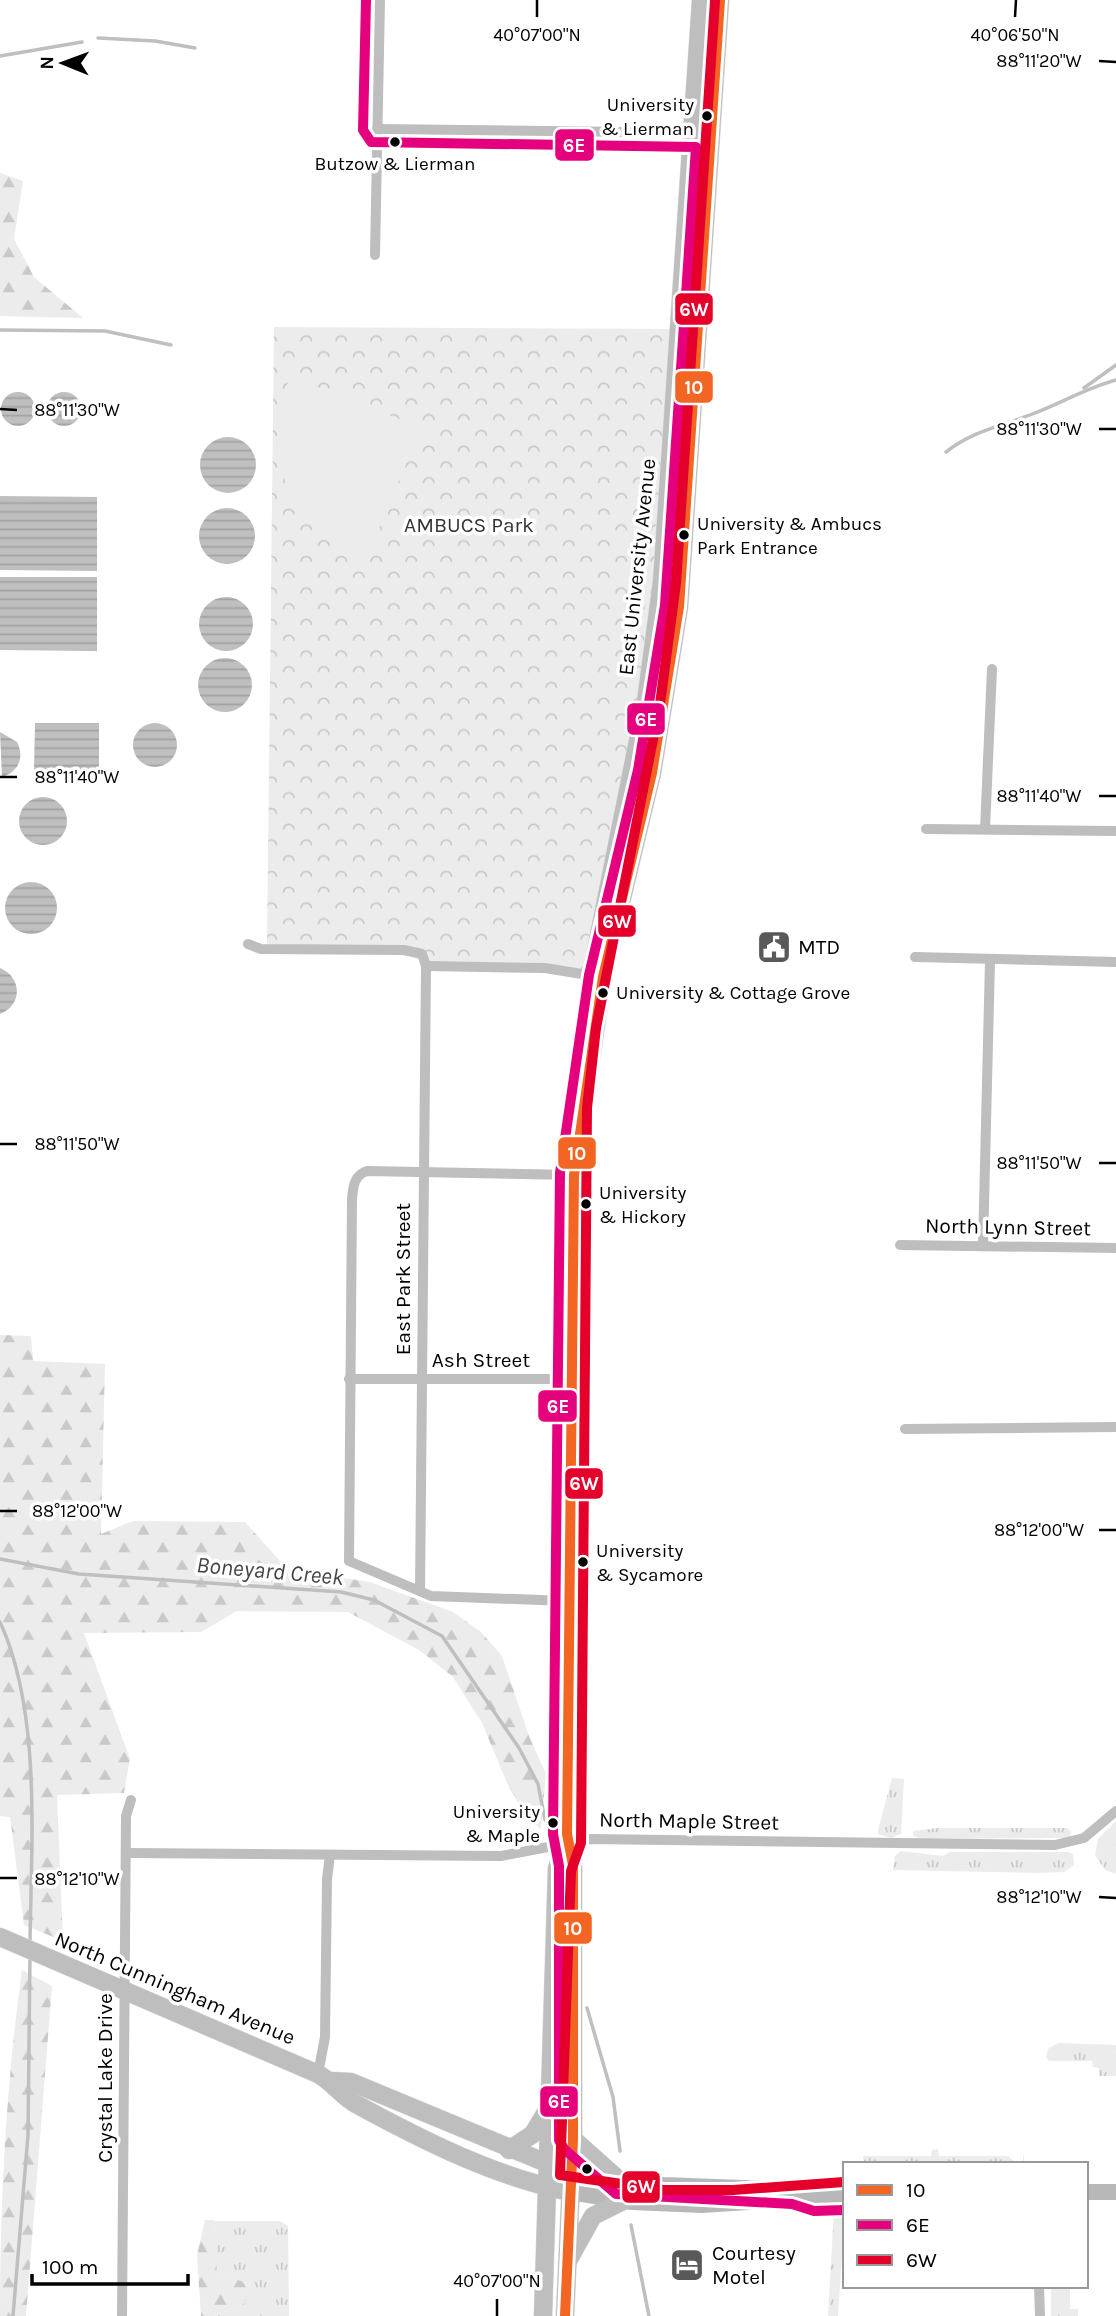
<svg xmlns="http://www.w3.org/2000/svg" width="1116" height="2316" viewBox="0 0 1116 2316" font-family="Karla,sans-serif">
<defs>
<pattern id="grass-tufts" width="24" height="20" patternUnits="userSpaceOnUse" patternTransform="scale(1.75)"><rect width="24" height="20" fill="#ececec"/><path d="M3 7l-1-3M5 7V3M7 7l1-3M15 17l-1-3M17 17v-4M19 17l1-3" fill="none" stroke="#c9c9c9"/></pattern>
<pattern id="forest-firs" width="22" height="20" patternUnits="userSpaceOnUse" patternTransform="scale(1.75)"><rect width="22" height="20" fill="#ececec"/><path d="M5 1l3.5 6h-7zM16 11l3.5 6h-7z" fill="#c9c9c9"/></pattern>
<pattern id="park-crowns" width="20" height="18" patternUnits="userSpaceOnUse" patternTransform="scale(1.75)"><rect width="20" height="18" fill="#ececec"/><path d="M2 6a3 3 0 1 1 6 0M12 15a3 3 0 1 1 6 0" fill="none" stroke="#c9c9c9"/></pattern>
<pattern id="water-rules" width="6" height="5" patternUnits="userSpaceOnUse" patternTransform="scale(1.75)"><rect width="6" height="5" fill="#bfbfbf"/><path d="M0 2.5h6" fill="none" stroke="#a2a2a2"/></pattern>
</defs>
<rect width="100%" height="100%" fill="#fff"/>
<g fill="url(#grass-tufts)">
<polygon points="892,1778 904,1779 901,1834 891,1838 878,1834 878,1830"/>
<polygon points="1116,1821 1116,1874 1105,1870 1095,1855 1098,1839"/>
<polygon points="937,1828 1067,1828 1071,1832 1069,1838 919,1839 913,1835 913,1831"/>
<polygon points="901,1851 943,1856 950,1852 1068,1852 1073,1854 1074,1865 1064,1872 1039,1873 893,1870 895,1856"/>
<polygon points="1058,2043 1116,2045 1116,2076 1099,2076 1099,2068 1093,2067 1092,2061 1049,2061 1046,2057 1048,2049"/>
<polygon points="938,2149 939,2156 1008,2156 1014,2161 1023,2161 1023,2152 1025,2164 864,2164 863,2156 931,2156 932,2150"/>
<polygon points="834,2210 845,2210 838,2316 828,2316"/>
<polygon points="214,2221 280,2221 288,2226 289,2316 215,2316 244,2303 247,2283 216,2273"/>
<polygon points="1051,2286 1070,2286 1070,2309 1078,2309 1078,2316 1051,2316"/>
</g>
<g fill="url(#forest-firs)">
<polygon points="0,173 23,181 14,239 34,277 83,318 0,316"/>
<polygon points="0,1335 31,1336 33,1361 105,1364 101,1534 133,1521 245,1522 288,1570 370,1582 453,1612 481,1632 502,1656 529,1736 546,1774 541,1829 526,1817 507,1783 482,1723 453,1677 419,1650 348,1612 237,1611 201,1632 84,1633 130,1759 124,1793 57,1795 63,1941 24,1925 10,1817 0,1816"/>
<path d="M 22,1970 L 52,1986 L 26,2316 L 0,2316 C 0,2200 6,2085 22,1970 Z"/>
<polygon points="205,2220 214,2220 217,2273 247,2283 245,2303 215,2316 201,2316 197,2255"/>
</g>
<polygon fill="url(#park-crowns)" points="274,327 679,329 662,581 591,975 426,966 422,954 267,946"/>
<path fill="#ececec" d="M 290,376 L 412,424 L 418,435 L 367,557 C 284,528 262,455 290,376 Z"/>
<g fill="url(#water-rules)">
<circle cx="18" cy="409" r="17"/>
<circle cx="64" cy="409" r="17"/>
<circle cx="228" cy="465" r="28"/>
<polygon points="0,496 97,497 97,571 0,570"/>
<circle cx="227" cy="536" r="28"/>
<polygon points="0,577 97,577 97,651 0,650"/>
<circle cx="226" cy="624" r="27"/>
<circle cx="225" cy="685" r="27"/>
<circle cx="155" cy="745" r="22"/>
<polygon points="35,723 99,723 99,771 34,770"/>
<path d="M 0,732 L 17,742 C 25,758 18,772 2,777 Z"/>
<circle cx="43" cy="821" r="24"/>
<circle cx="31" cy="908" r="26"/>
<path d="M 0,968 C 22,977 23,1005 0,1014 Z"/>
</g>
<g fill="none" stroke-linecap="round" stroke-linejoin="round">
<g stroke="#bfbfbf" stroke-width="3.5">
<polyline points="98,38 155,41 195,48"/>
<polyline points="0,56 82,42"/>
<polyline points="0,330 105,331 171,345"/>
<polyline points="1084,388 1116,365"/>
<path d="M 946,452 C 974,430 1003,426 1035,413 C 1063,402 1087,388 1116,380"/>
<polyline points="0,1559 79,1574 341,1592 374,1600 442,1636 519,1748 538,1784 545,1820"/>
<path d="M 0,1622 C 42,1713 31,1845 30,1944"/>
<polyline points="587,2008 613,2097 620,2151"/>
<polyline points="631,2225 649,2316"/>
<polyline points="13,2316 28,2135 30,1955"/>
</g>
<g stroke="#dbdbdb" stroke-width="19">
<g id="primary">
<polyline points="575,1084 591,975 646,701 662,581 701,0"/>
<path d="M 0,1937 L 318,2074 C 333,2082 341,2096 356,2104 C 422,2140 495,2177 570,2192"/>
<polyline points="332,2081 351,2082 556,2167"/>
<polyline points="573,2139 619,2180"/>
<polyline points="509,2150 533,2134 548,2109"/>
<polyline points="568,2261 593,2216 623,2201"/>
<polyline points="543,2316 557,1868 567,1843"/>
<polyline points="565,2316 573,2139 573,1865 567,1834 574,1175 603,977 652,773 679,607 720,0"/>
</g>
</g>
<g stroke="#bebebe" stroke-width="10">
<polyline points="377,129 711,133"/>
<polyline points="375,255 380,0"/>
<polyline points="926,829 1116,831"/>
<polyline points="985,829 992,669"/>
<polyline points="248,944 261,949 404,950 422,954 426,966 420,1591"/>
<polyline points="915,957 1116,962"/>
<polyline points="426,966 545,968 594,976"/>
<polyline points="900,1245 1116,1248"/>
<polyline points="983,1246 990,961"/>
<polyline points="349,1379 571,1379"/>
<polyline points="905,1429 1116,1427"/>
<path d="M 568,1601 L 431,1596 L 349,1561 L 352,1199 C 353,1187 354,1175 367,1171 L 574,1175"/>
<polyline points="126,1853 501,1856 590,1839 1055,1845 1084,1838 1116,1811"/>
<polyline points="318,2074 325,2037 327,1879 330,1855"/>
<polyline points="1039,2286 1040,2316"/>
<polyline points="122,2316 126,1816 131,1800"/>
</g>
<g stroke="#b8b8b8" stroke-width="16">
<polyline points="571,2172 663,2185 795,2190 810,2195"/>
<polyline points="570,2192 632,2202 702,2205 845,2196"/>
<polyline points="1086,2192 1116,2192"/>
</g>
<use href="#primary" stroke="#bebebe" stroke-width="18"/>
<g stroke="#fff" stroke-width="16">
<polyline id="bus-1" points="565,2316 573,2139 573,1865 567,1834 574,1175 603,977 652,773 679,607 720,0"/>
</g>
<g stroke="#fff" stroke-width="16">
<polyline id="bus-2" points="366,0 363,130 371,142 696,147 665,605 638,770 589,975 560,1173 553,1834 559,1866 559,2140 564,2149 616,2194 792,2204 814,2211 845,2210"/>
</g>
<g stroke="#fff" stroke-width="16">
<polyline id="bus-3" points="715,1 676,583 660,704 596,1028 587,1108 581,1843 571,1871 560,2175 663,2190 733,2190 844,2182"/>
</g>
<use href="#bus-1" stroke="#f26522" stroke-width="10"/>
<use href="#bus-2" stroke="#e5007d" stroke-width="10"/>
<use href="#bus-3" stroke="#e4002b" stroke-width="10"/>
</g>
<path fill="none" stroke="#000" stroke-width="2.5" d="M 537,17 L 537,0M 1015,17 L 1016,0M 1099,61 L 1116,62M 0,409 L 17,410M 1099,429 L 1116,429M 0,777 L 17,777M 1099,796 L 1116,796M 0,1144 L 17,1144M 1099,1163 L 1116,1163M 0,1511 L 17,1511M 1099,1530 L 1116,1530M 0,1878 L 17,1878M 1099,1897 L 1116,1898M 497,2316 L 497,2299"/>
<defs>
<g id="civic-square" transform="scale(1.75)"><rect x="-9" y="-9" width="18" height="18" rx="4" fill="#595959" stroke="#fff"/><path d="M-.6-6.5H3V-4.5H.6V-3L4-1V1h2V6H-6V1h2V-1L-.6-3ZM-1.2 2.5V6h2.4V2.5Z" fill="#fff"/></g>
<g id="hotel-square" transform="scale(1.75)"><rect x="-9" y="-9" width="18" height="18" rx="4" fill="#595959" stroke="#fff"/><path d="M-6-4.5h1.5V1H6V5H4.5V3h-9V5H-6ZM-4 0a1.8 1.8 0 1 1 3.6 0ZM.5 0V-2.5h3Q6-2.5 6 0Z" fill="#fff"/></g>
</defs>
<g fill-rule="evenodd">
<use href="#civic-square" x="774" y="947"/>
<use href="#hotel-square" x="687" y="2265"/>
</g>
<g fill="#000" stroke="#fff" stroke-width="2.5">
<circle cx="707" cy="116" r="6"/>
<circle cx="395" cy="142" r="6"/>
<circle cx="684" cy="535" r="6"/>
<circle cx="603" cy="993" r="6"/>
<circle cx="586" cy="1204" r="6"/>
<circle cx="583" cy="1562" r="6"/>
<circle cx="553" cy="1823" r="6"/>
<circle cx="587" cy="2169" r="6"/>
</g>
<g text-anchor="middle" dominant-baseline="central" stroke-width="7" stroke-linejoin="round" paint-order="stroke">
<g font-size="19" fill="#000" stroke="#fff" text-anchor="start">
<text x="694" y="105" text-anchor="end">University<tspan x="694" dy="24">&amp; Lierman</tspan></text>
<text x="395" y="164" text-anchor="middle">Butzow &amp; Lierman</text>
<text x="697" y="524">University &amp; Ambucs<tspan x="697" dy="24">Park Entrance</tspan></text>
<text x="616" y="993">University &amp; Cottage Grove</text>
<text x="599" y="1193">University<tspan x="599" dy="24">&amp; Hickory</tspan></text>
<text x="596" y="1551">University<tspan x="596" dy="24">&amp; Sycamore</tspan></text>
<text x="540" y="1812" text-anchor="end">University<tspan x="540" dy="24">&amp; Maple</tspan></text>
</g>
<g font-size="21" fill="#333" stroke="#fff">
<text x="469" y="525">AMBUCS Park</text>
</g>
<g font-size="21" fill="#000" stroke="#fff">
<text transform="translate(637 567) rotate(-84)">East University Avenue</text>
<text transform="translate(1008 1227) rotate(1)">North Lynn Street</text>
<text transform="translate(403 1279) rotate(-90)">East Park Street</text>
<text x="481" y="1360">Ash Street</text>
<text transform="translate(689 1821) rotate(1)">North Maple Street</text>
<text transform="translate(175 1988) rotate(23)">North Cunningham Avenue</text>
<text transform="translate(105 2078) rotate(-90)">Crystal Lake Drive</text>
</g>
<g font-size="21" fill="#000" stroke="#fff" text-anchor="start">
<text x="798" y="947">MTD</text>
<text x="712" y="2253">Courtesy<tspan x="712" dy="24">Motel</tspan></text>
</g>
<g font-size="23" font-style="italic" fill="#444" stroke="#fff">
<text transform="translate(270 1571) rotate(5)">Boneyard Creek</text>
</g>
</g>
<g font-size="18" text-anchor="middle" fill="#000" stroke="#fff" stroke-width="7" stroke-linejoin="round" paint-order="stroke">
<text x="537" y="41">40°07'00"N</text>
<text x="1015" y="41">40°06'50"N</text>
<text x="1039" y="67">88°11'20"W</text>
<text x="77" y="416">88°11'30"W</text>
<text x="1039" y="435">88°11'30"W</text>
<text x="77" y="783">88°11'40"W</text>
<text x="1039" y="802">88°11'40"W</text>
<text x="77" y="1150">88°11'50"W</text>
<text x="1039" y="1169">88°11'50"W</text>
<text x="77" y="1517">88°12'00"W</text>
<text x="1039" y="1536">88°12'00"W</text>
<text x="77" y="1885">88°12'10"W</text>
<text x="1039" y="1903">88°12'10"W</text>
<text x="497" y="2287">40°07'00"N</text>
</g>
<g stroke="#fff" stroke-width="2.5">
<rect x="554" y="128" width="41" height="34" rx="7" fill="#e5007d"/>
<rect x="674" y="292" width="40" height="34" rx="7" fill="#e4002b"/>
<rect x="674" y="370" width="40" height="34" rx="7" fill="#f26522"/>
<rect x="626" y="702" width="40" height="34" rx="7" fill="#e5007d"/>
<rect x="597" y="904" width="40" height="34" rx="7" fill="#e4002b"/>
<rect x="557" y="1136" width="40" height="34" rx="7" fill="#f26522"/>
<rect x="537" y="1389" width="41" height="34" rx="7" fill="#e5007d"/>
<rect x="564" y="1467" width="40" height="33" rx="7" fill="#e4002b"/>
<rect x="553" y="1911" width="40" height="34" rx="7" fill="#f26522"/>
<rect x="539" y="2085" width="40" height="33" rx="7" fill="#e5007d"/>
<rect x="621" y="2170" width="40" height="34" rx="7" fill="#e4002b"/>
</g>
<g font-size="19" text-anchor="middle" font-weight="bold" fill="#fff">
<text x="574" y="152">6E</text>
<text x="694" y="316">6W</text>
<text x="694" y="394">10</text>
<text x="646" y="726">6E</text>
<text x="617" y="928">6W</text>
<text x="577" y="1160">10</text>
<text x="558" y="1413">6E</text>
<text x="584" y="1490">6W</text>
<text x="573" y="1935">10</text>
<text x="559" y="2108">6E</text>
<text x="641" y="2193">6W</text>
</g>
<rect x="843" y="2162" width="245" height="126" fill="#ffffff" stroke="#999999" stroke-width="2"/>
<rect x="857" y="2185" width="35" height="10" fill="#f26522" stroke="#999999" stroke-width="2"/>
<text x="906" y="2197" font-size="21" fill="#000000">10</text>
<rect x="857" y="2220" width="35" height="10" fill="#e5007d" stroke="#999999" stroke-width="2"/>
<text x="906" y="2232" font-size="21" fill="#000000">6E</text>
<rect x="857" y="2255" width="35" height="10" fill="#e4002b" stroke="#999999" stroke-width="2"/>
<text x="906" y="2267" font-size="21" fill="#000000">6W</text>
<g transform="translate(63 63) rotate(271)" stroke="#ffffff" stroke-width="5" paint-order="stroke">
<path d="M0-5L12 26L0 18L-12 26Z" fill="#000000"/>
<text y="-10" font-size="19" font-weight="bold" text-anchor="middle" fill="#000000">N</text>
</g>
<path d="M32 2274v10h156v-10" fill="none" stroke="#000000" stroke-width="3.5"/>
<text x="42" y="2274" font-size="21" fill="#000000" stroke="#ffffff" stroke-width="5" paint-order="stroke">100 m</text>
</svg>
